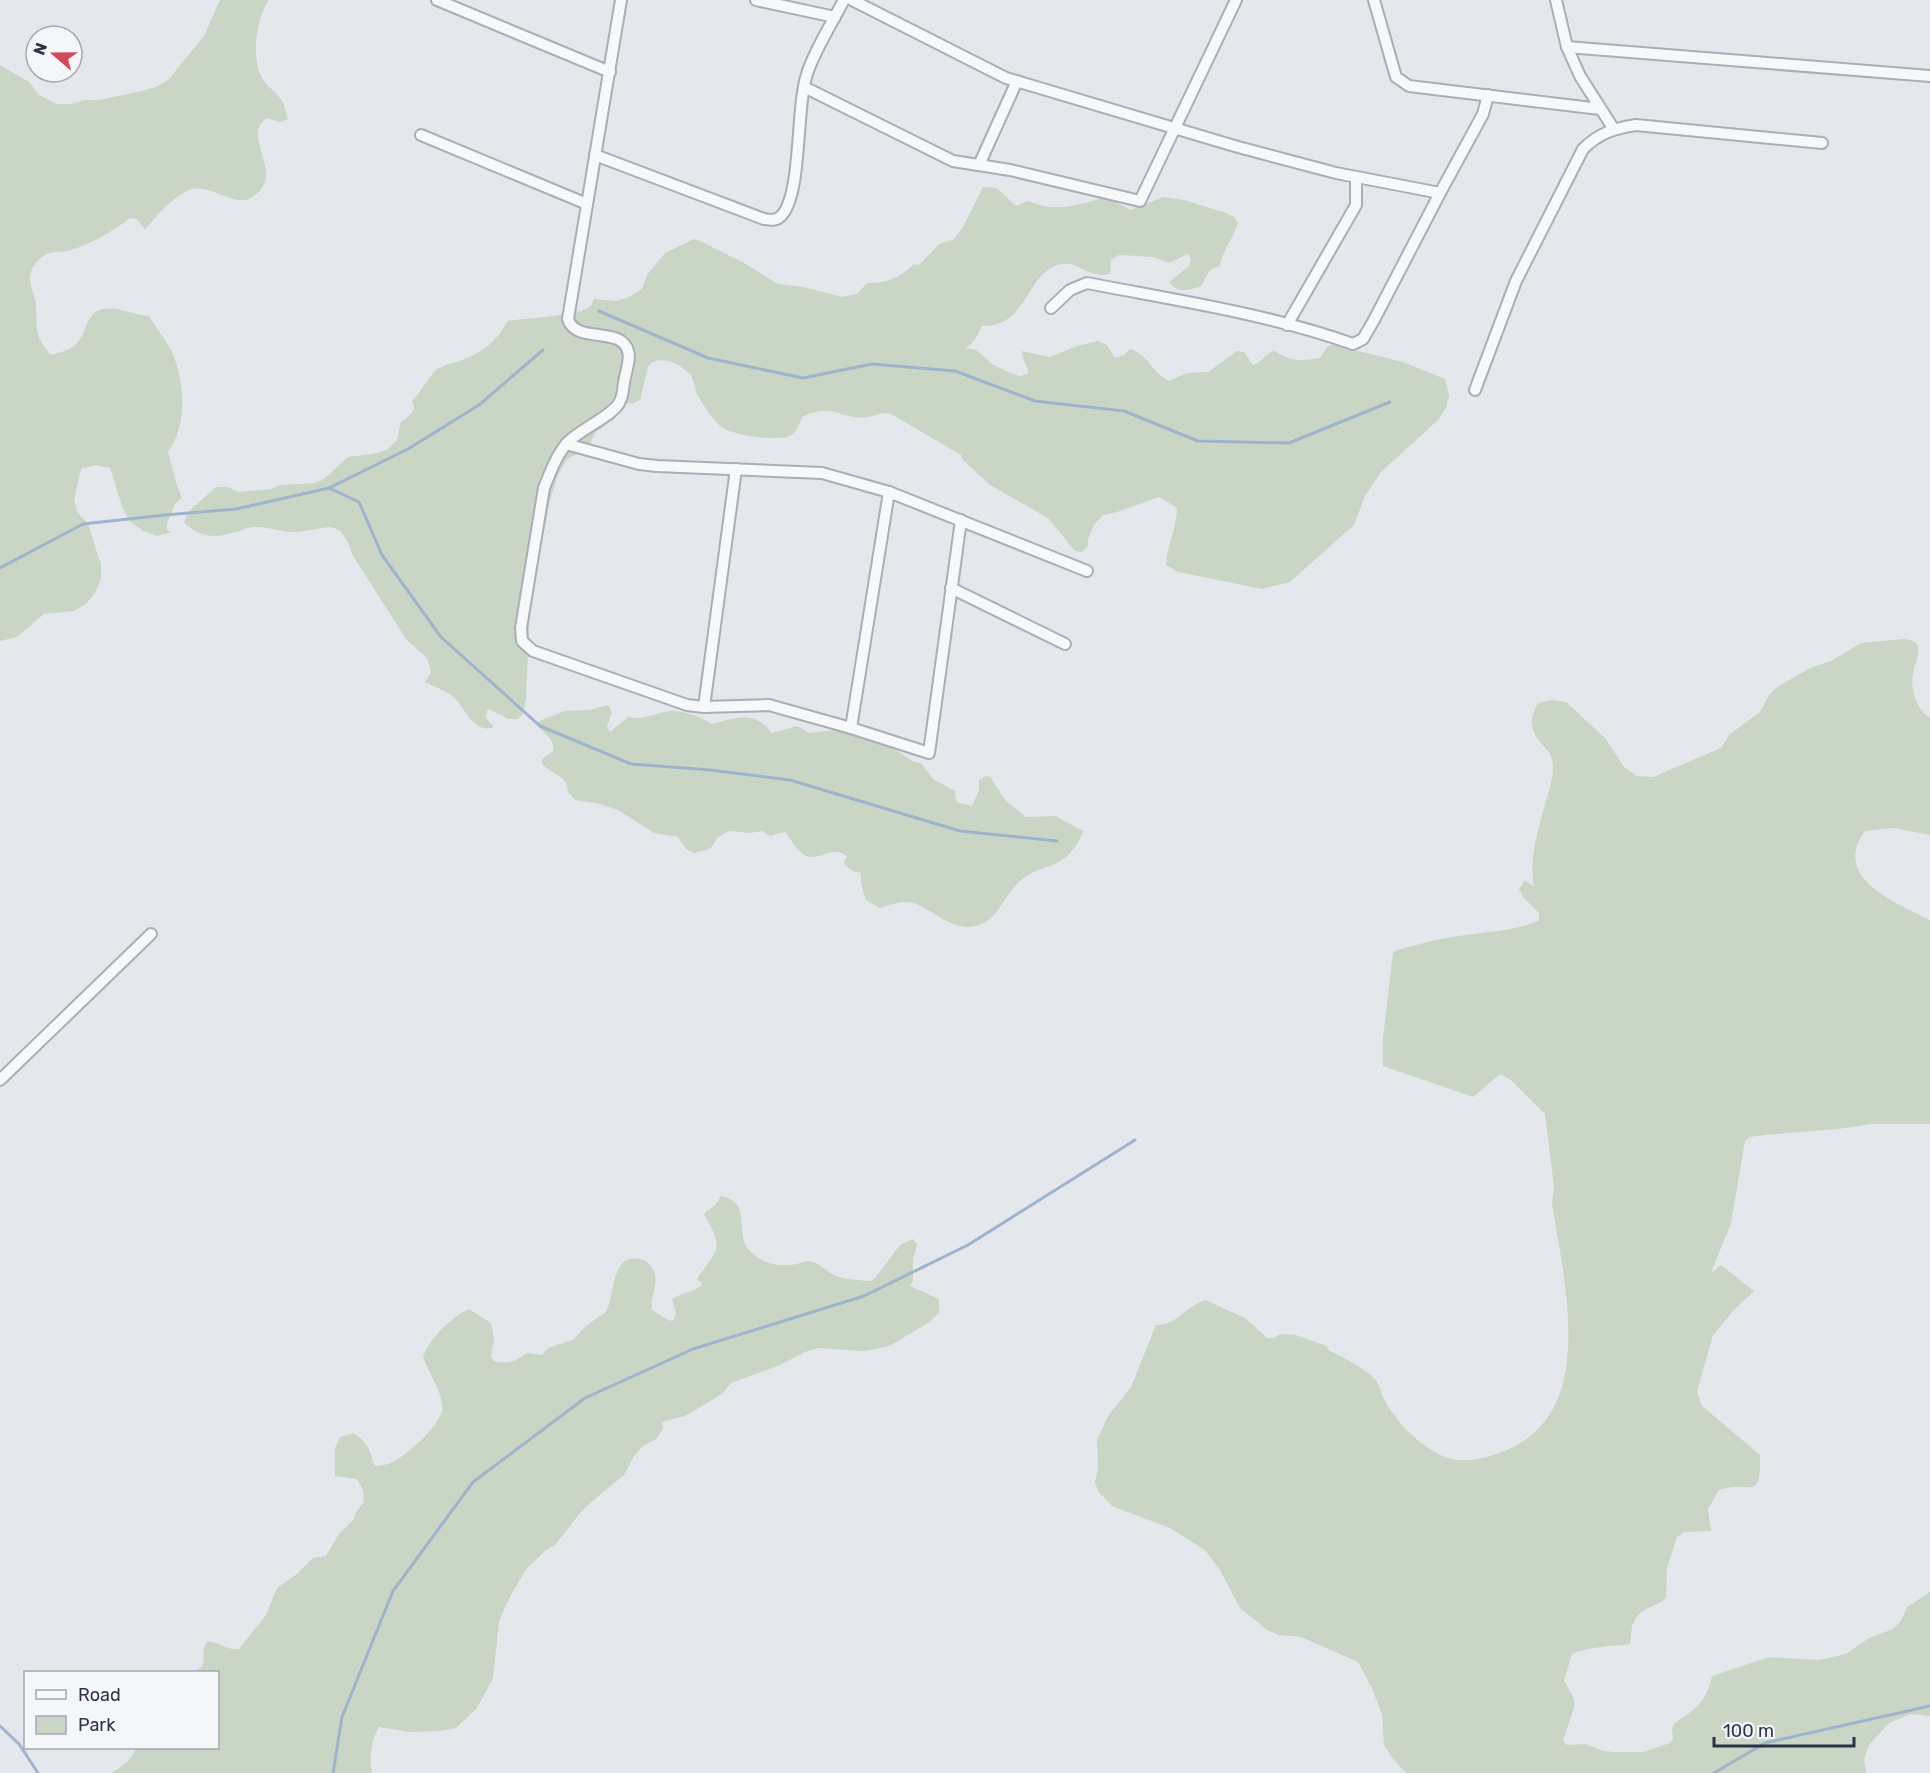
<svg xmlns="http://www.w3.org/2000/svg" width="1930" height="1773" viewBox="0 0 1930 1773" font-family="Rubik,sans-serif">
<rect width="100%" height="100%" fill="#e4e7ec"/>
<g fill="#c9d6c5">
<path d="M 220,0 L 269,0 C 257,16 251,58 261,76 C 266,86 277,92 282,101 C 285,106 286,113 288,119 L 280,122 L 266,118 C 264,121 261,122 260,125 C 249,145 285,178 251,198 C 234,208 209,182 189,190 C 174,196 155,217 145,230 L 137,219 L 130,218 C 112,232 91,244 68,251 C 63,252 56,251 50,253 C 41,256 34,263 31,272 C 27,282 35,294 36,304 C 37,327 34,337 51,355 C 59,353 70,350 76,344 C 88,333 85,312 103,309 C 118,306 134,315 149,316 C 156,328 166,340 172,352 C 185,384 188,423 168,452 C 173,468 175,483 182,498 L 175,504 L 167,524 L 167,530 L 171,532 L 157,536 L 143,531 L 130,521 L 123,509 L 110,468 L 95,465 L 81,469 L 74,500 L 78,513 L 88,524 L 101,565 L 101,579 L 95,593 L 86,604 L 74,611 L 44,614 L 17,637 L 0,641 L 0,65 L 29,82 L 39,95 L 57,104 L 71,104 L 85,100 L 99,100 L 142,91 L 156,87 L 168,80 L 204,36 Z"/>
<path d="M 983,187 L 997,188 L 1016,206 L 1028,201 C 1057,213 1078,205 1106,197 L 1131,210 L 1163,197 L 1184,200 L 1226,213 L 1234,217 L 1238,223 C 1234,237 1221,253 1220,266 L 1210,270 L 1201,286 C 1189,290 1177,294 1169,282 L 1189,266 L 1191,260 L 1188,254 L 1169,263 L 1153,257 L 1119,255 L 1111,260 L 1110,273 L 1106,275 C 1102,275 1097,274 1092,273 C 1081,270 1075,262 1062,264 C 1026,270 1028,328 982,326 C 978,334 974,344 965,348 L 976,350 L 992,364 L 1008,372 L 1019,376 L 1028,374 C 1029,365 1021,360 1022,351 L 1050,357 L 1077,346 L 1098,341 L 1107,345 L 1115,358 L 1124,355 L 1130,349 C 1144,353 1148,363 1157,372 C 1160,376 1165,378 1169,381 L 1187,373 L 1208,372 L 1237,351 L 1244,352 L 1253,365 C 1262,362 1265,354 1274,351 C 1293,362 1298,361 1320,358 L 1327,347 L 1336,343 L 1358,351 L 1403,362 L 1445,379 L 1449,395 L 1446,408 L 1438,420 L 1381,472 L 1365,496 L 1354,525 L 1290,582 L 1262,589 L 1178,572 L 1166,565 C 1167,545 1177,528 1177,508 L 1159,497 L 1117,512 L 1103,515 L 1094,525 L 1088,539 L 1088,546 L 1082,552 L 1075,551 L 1048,518 L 990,485 L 962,459 L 961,455 L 891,414 C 882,411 877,416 868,417 C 843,421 832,401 802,417 C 799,424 797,433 790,436 C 777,442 728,435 719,425 C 711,416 702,404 697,394 C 695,389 694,381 691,376 C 684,365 657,352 648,367 L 640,400 L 634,403 L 609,404 L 609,406 L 616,412 L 616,418 L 596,432 L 588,448 L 567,459 L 558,475 L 550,501 L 539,556 L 534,569 L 522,578 L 530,594 L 526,699 L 523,714 L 518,719 L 508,719 L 489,709 L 487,711 L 486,718 L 494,727 C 475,735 465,709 455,698 C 448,691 434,687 425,682 L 431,672 L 427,658 L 406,639 L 352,554 C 340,513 324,531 294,532 C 280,532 267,526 253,527 C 247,528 241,531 235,532 C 214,539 201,537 184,523 L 188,512 L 216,487 L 228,487 L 238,492 L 271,489 L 281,485 L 315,483 L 325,478 L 348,457 L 378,453 L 388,449 L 397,440 L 401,422 L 412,413 L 414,407 L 412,401 C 422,392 430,373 439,368 C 446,364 455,363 462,360 C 483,353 498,339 508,321 C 524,318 579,316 589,307 C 592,305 593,301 594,299 L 616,301 L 629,297 L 642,289 L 647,275 L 665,253 L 692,240 L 696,239 L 744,263 L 778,284 L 803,287 L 842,297 L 857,294 L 867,283 C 886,284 901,277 914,264 L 919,265 L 939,244 L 953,240 L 962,229 Z"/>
<path d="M 1904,639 C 1909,640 1914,640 1917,645 C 1921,654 1914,665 1913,674 C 1910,687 1917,712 1930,717 L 1930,835 L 1894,828 L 1865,831 C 1830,878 1897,903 1930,920 L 1930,1124 L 1871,1124 L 1838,1129 L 1764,1135 L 1750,1137 L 1745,1141 L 1731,1223 L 1711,1273 L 1721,1265 L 1754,1291 L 1733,1311 L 1713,1335 L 1697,1392 L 1702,1406 L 1760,1455 C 1762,1503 1749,1480 1719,1490 L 1708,1509 L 1711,1531 L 1685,1532 L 1677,1537 L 1667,1568 L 1666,1597 L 1663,1601 L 1646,1609 L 1637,1616 L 1632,1626 L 1630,1644 C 1610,1647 1590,1646 1572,1654 L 1564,1680 L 1574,1699 L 1574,1708 L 1563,1740 L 1567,1745 L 1585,1744 L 1604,1751 L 1614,1752 L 1643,1752 L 1670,1743 L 1673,1738 L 1672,1729 L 1674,1724 C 1695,1709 1706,1703 1712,1676 L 1769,1657 L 1819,1660 L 1846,1654 L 1869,1638 L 1893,1629 L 1901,1621 L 1907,1607 L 1930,1592 L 1930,1716 L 1911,1714 L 1889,1723 L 1869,1745 L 1864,1759 L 1866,1773 L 1406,1773 L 1393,1759 L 1384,1745 L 1382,1715 L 1372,1688 L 1358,1662 L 1301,1637 L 1279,1635 L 1267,1630 L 1240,1608 L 1220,1570 L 1205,1550 L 1170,1528 L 1112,1506 L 1098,1491 L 1095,1482 L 1098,1469 L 1097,1440 L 1108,1416 L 1131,1387 L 1156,1325 C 1178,1325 1184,1307 1205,1300 L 1245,1318 L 1267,1338 L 1273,1338 L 1281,1334 L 1296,1335 L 1327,1346 L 1328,1350 C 1340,1355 1371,1372 1377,1382 C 1380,1387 1381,1394 1384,1399 C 1395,1420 1413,1439 1433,1451 C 1455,1465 1476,1461 1499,1453 C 1601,1418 1564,1284 1552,1203 L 1554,1187 L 1545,1114 L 1511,1080 L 1500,1074 L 1473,1097 L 1383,1066 L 1383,1038 L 1393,952 C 1416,944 1442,938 1466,935 C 1490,931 1517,931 1539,920 L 1539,913 L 1523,897 L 1519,889 L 1525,880 L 1534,887 C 1528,860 1539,827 1546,801 C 1550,788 1555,773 1552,760 C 1551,755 1549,752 1545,748 C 1531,731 1527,723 1538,703 L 1552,700 L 1566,702 L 1605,738 L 1624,767 L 1637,776 L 1653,777 L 1721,748 L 1730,734 L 1760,712 L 1769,695 L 1777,687 L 1810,668 L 1831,661 L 1861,643 Z"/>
<path d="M 607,705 L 609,706 L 612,713 L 607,726 L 610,732 L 628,717 C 643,721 655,713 670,711 C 684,710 701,717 712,724 C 736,718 755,710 772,733 L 797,726 L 809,733 L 843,729 L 887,744 L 912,761 L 922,764 L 933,779 L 955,791 L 956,801 L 959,803 L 972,806 L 979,790 L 979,780 L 986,776 L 990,777 L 1006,801 L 1026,817 L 1055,816 L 1083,831 C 1066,875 1042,859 1017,884 C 1000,901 996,927 967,927 C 944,926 928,904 907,902 C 898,902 888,905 880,908 L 866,900 L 862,887 L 860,872 C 853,873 847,868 844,862 L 847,856 C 833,844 818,863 804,855 C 796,850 791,839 785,832 L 770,836 L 762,831 L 750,833 L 729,831 L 718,837 L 710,849 L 694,853 L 686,849 L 678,837 L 654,833 L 618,810 L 596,803 L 575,800 L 568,792 C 568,775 554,776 542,764 L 542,759 L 553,751 C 556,738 543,734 536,724 L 539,721 L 565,711 L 590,710 Z"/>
<path d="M 721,1196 C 754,1203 733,1233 750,1251 C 763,1265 779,1267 797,1264 C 800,1263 807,1261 810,1261 C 820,1263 829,1274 839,1277 C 849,1280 860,1280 871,1281 L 876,1277 L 900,1245 L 913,1239 L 917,1245 L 913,1259 L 913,1281 L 910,1286 L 939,1299 L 939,1313 L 928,1323 L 891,1345 L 877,1349 L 862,1351 L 818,1348 L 805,1352 L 778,1366 L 731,1383 L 722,1394 L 685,1416 L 662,1422 L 663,1429 L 656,1439 L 643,1446 L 634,1456 L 624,1475 L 590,1503 L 580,1513 L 555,1545 L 546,1550 L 527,1568 L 512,1593 L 499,1621 L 493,1678 L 477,1708 L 456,1728 L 440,1731 L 410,1732 L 379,1727 C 371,1740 369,1758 372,1773 L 111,1773 C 123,1766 131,1761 136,1748 L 218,1748 L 218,1672 L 193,1672 C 212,1664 198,1655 207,1642 C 219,1641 228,1651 239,1649 L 266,1615 L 277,1588 L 297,1574 L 313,1558 L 326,1556 L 339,1534 L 354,1519 L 356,1512 L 364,1502 L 363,1490 L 357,1479 L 335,1476 L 335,1448 L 340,1437 L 353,1433 C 367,1441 370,1450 374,1465 L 376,1466 C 381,1465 386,1465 390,1463 C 406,1457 439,1426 442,1410 C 444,1394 428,1372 423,1357 C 431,1337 450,1318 469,1309 L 491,1323 L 494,1340 L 491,1356 L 493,1361 C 507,1364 515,1362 527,1353 L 542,1355 L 548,1348 L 573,1340 L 587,1325 L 606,1312 C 615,1296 611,1249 643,1260 C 649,1262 653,1268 655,1274 C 658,1286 650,1297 652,1310 L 668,1320 L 673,1321 L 676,1314 L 672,1299 C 682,1293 692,1292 701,1286 L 702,1282 L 697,1280 L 698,1277 C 720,1248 723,1247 704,1214 L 716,1204 Z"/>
</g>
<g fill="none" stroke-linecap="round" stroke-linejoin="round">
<g stroke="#9fb4cc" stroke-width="3">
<polyline points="599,311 708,358 803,378 872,364 955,371 1035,401 1124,411 1198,441 1289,443 1390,402"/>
<polyline points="329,488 359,502 382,555 441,637 540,726 631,764 711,770 790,780 960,831 1057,841"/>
<polyline points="0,568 83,524 165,515 236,509 329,488 408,449 479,405 543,350"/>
<polyline points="0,1726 19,1744 38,1773"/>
<polyline points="333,1773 342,1717 393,1591 473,1482 585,1398 693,1349 864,1296 968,1245 1135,1140"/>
<polyline points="1714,1773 1765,1743 1930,1706"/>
</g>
<g stroke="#a9aeb7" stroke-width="14">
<g id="minor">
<polyline points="437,0 610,72"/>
<path d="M 621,0 L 568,319 C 575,344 622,326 628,351 C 631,359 625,374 624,383 C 623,388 623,396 620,401 C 616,414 579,430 567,443 C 556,456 550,473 544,488 L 521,628 L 522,641 L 533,651 L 687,705 L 704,707 L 769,705 L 851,728 L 929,753 L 961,520"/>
<polyline points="756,0 835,17"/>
<polyline points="852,0 1006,78 1238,147 1336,173 1440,193"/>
<polyline points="1374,0 1396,77 1409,86 1600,109"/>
<polyline points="1556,0 1567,47 1580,76 1613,128"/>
<polyline points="1567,47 1930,76"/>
<polyline points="804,87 953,161 1010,170 1140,201 1236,0"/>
<polyline points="421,135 587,204"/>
<path d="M 595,155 L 764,219 C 771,220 776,221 781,216 C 803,194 795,105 808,71 C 817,46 832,23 844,0"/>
<polyline points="979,165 1017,81"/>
<path d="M 1051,308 L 1070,290 L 1087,283 C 1175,300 1269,314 1353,344 L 1363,339 L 1374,320 L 1440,193 L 1483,114 L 1488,95"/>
<polyline points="1287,325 1356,205 1356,177"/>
<path d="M 1475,390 L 1516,281 L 1583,149 C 1599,133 1615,128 1636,125 L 1822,143"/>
<polyline points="566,444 639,464 657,466 822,473 889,492 1087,571"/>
<polyline points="951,588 1065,644"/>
<polyline points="704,707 736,469"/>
<polyline points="851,728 889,492"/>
<polyline points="0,1080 151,934"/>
</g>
</g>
<use href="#minor" stroke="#f7f8fa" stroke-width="10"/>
</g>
<rect x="24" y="1671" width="195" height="78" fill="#f4f6f9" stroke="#a4a8b1" stroke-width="1.5"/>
<rect x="36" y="1690" width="30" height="9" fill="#f7f8fa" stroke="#a4a8b1" stroke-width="1.5"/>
<text x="78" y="1701" font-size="18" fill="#2b3445">Road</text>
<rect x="36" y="1716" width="30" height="18" fill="#c9d6c5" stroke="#a4a8b1" stroke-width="1.5"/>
<text x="78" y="1731" font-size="18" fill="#2b3445">Park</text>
<g transform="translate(54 54) rotate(290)"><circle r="28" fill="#f4f6f9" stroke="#a4a8b1" stroke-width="1.5"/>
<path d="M0-4.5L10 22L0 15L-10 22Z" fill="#d1495b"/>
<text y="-9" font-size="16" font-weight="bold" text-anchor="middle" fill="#2b3445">N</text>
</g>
<path d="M1714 1737v9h140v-9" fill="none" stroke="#2b3445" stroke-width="3"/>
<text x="1723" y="1737" font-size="18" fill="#2b3445" stroke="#f4f6f9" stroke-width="4.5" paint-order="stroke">100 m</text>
</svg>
